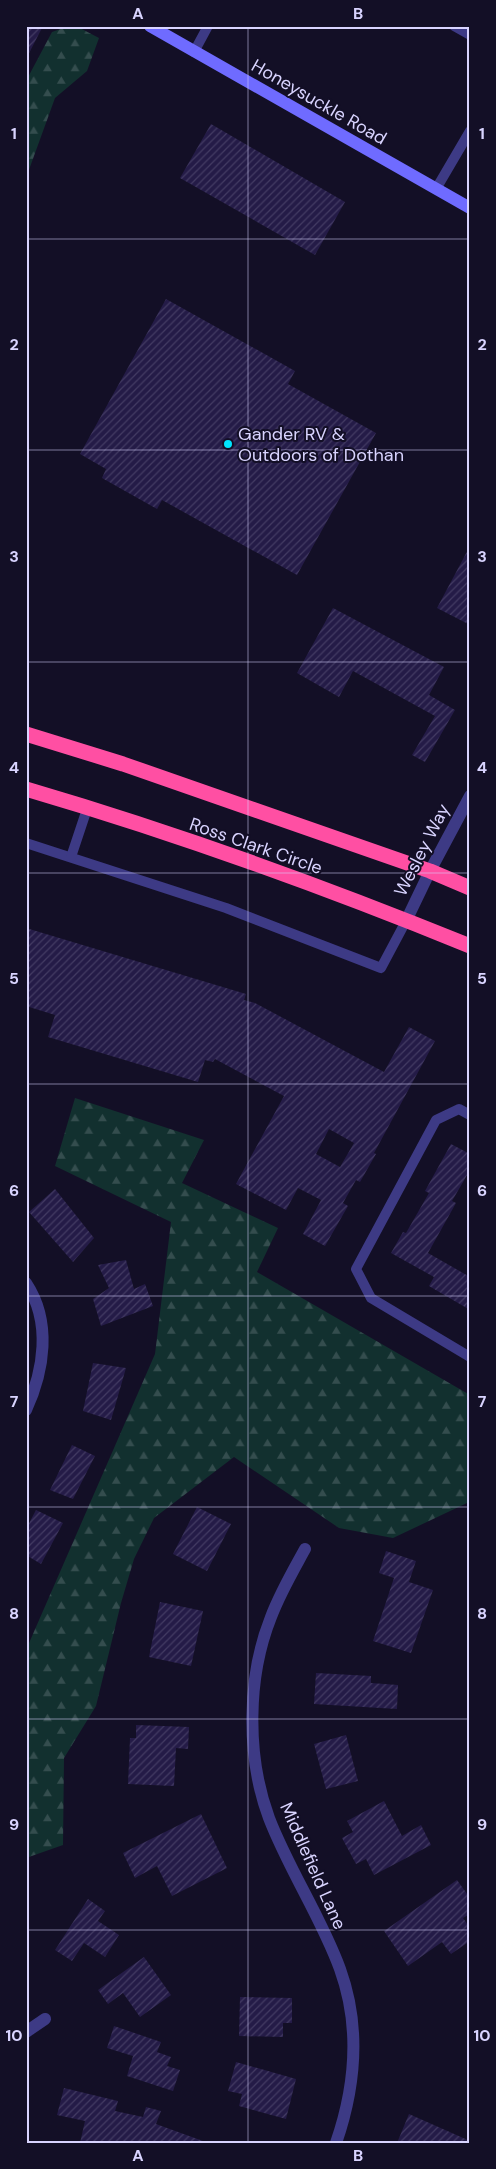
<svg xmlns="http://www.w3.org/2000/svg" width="496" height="2169" viewBox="0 0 496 2169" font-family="'DM Sans',sans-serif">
<defs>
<pattern id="forest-firs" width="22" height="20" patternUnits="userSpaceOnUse" patternTransform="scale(1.25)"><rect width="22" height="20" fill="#12302f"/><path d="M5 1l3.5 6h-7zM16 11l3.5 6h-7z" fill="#344d4e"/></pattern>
<pattern id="building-hatch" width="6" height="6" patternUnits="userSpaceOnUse" patternTransform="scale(1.25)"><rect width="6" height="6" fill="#241b47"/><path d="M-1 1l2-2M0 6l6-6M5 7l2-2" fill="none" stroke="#433b63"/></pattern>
</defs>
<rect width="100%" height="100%" fill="#130f26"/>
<g fill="url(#forest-firs)">
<polygon points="69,26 76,26 99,38 87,71 55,98 26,178 26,81 52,32"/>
<polygon points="75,1098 204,1140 182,1183 278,1228 257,1272 470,1395 470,1511 467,1503 393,1538 339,1528 234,1457 154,1518 134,1559 121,1603 96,1706 64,1758 63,1845 26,1858 26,1650 155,1354 171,1222 55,1166"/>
</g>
<g fill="url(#building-hatch)" fill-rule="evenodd">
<polygon points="26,26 43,26 26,59"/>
<polygon points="211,124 345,202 315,255 180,178"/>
<polygon points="166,299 295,371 288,384 376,433 297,575 162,500 157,509 102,478 106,469 80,454"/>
<polygon points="470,546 470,625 437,608"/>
<polygon points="333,608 444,667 429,695 455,710 425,762 412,755 435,716 353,671 339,697 297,673"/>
<path d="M 26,928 L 246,994 L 244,1000 L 255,1003 L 384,1072 L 409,1027 L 435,1041 L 374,1153 L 376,1154 L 360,1182 L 356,1180 L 343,1203 L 348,1206 L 325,1246 L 303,1234 L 321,1200 L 298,1188 L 286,1210 L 236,1184 L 284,1096 L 215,1059 L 213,1062 L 205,1060 L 198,1082 L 48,1037 L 55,1015 L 26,1006 ZM 329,1129 L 354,1143 L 340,1167 L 316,1154 Z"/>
<polygon points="451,1144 470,1154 470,1170 452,1201 456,1203 428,1253 470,1277 470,1310 429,1286 434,1277 391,1253 403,1232 406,1233 429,1193 425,1191"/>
<polygon points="55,1189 94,1238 73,1262 29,1212"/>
<polygon points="126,1260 134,1289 145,1284 153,1306 101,1326 93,1299 109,1288 98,1265"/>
<polygon points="93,1363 126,1368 111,1420 83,1411"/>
<polygon points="72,1445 95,1456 73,1499 50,1490"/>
<polygon points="197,1507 231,1524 207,1571 173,1554"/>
<polygon points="36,1510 63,1523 41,1564 26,1555 26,1529"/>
<polygon points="386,1551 416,1561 409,1582 433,1590 411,1653 373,1641 394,1578 379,1573"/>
<polygon points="160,1602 203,1611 191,1666 149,1657"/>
<polygon points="316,1673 371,1676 371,1683 398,1685 397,1709 314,1704"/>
<polygon points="136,1725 189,1727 188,1749 176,1748 174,1786 128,1784 130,1738 136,1738"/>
<polygon points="346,1735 358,1781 326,1789 314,1744"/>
<polygon points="384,1801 402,1836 421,1825 431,1845 374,1875 366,1859 356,1864 342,1838 353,1832 347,1821"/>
<polygon points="201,1814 227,1868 172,1896 157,1866 135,1878 123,1853"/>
<polygon points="457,1880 470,1898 470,1914 463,1918 470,1928 470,1941 451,1954 442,1942 408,1966 384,1931"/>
<polygon points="88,1899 105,1911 98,1921 119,1935 105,1957 84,1943 72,1961 55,1950"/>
<polygon points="144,1957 171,1995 140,2017 123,1993 108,2004 98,1990"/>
<polygon points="240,1997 292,1998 292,2023 283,2023 283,2037 239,2036"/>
<polygon points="114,2026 161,2042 157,2052 171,2057 167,2066 180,2070 173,2091 127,2076 133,2056 107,2048"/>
<polygon points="236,2062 296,2079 286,2119 239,2106 242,2094 228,2091"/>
<polygon points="64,2088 118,2101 115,2111 143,2117 146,2107 161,2111 156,2124 203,2141 203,2143 80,2143 85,2121 57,2115"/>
<polygon points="409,2114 470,2141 470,2143 397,2143"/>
</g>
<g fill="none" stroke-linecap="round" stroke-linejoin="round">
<g stroke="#3d3a85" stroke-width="10">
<polyline points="454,26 470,35"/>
<polyline points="194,52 208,26"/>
<polyline points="436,189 470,131"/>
<polyline points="26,843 226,908 381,968 406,921"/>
<polyline points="71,857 87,809"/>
<polyline points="470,1115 459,1109 436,1120 356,1269 371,1298 470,1357"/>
</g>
<g stroke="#3d3a85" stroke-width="12">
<polyline points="406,921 430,871 470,796"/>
<path d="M 26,1283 C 52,1322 44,1371 26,1410"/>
<path d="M 305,1549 C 293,1571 280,1593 271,1617 C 247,1677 246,1756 269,1818 C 289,1870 321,1917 340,1969 C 361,2027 356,2085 336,2143"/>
<polyline points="26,2032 45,2019"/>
</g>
<polyline stroke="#6f6bff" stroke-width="12" points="150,26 470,208"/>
<g stroke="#ff4fa3" stroke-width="15">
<polyline points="26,734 123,764 430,871 470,888"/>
<path d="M 26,789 C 176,833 325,887 470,946"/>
</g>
</g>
<path fill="none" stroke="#d9d4ff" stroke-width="1" stroke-opacity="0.55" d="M 248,26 L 248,2143M 26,239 L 470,239M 26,450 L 470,450M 26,662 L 470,662M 26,873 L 470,873M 26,1084 L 470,1084M 26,1296 L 470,1296M 26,1507 L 470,1507M 26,1719 L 470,1719M 26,1930 L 470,1930"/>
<circle fill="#00e5ff" stroke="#130f26" stroke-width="2" cx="228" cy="444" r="5"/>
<g text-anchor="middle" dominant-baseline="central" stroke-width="4" stroke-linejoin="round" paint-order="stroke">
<g font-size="18" fill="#d9d4ff" stroke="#130f26">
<text transform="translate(319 102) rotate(30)">Honeysuckle Road</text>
<text transform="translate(256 846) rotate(19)">Ross Clark Circle</text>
<text transform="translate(422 850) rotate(-63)">Wesley Way</text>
<text transform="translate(313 1866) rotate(66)">Middlefield Lane</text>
</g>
<g font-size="18" fill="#d9d4ff" stroke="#130f26" text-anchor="start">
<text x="238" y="434">Gander RV &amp;<tspan x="238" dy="21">Outdoors of Dothan</tspan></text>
</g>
</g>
<rect width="496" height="2169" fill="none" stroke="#130f26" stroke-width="55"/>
<rect x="28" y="28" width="440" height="2114" fill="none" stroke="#d9d4ff" stroke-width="2"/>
<g font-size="16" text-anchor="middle" font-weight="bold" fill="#d9d4ff">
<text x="138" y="19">A</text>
<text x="358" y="19">B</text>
<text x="14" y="139">1</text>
<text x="482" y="139">1</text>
<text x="14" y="350">2</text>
<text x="482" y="350">2</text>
<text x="14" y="562">3</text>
<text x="482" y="562">3</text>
<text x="14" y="773">4</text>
<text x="482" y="773">4</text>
<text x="14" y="984">5</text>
<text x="482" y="984">5</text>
<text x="14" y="1196">6</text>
<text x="482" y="1196">6</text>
<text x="14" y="1407">7</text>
<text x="482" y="1407">7</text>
<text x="14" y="1619">8</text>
<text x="482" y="1619">8</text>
<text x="14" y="1830">9</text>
<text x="482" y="1830">9</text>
<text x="14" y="2041">10</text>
<text x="482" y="2041">10</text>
<text x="138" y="2161">A</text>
<text x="358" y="2161">B</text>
</g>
</svg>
